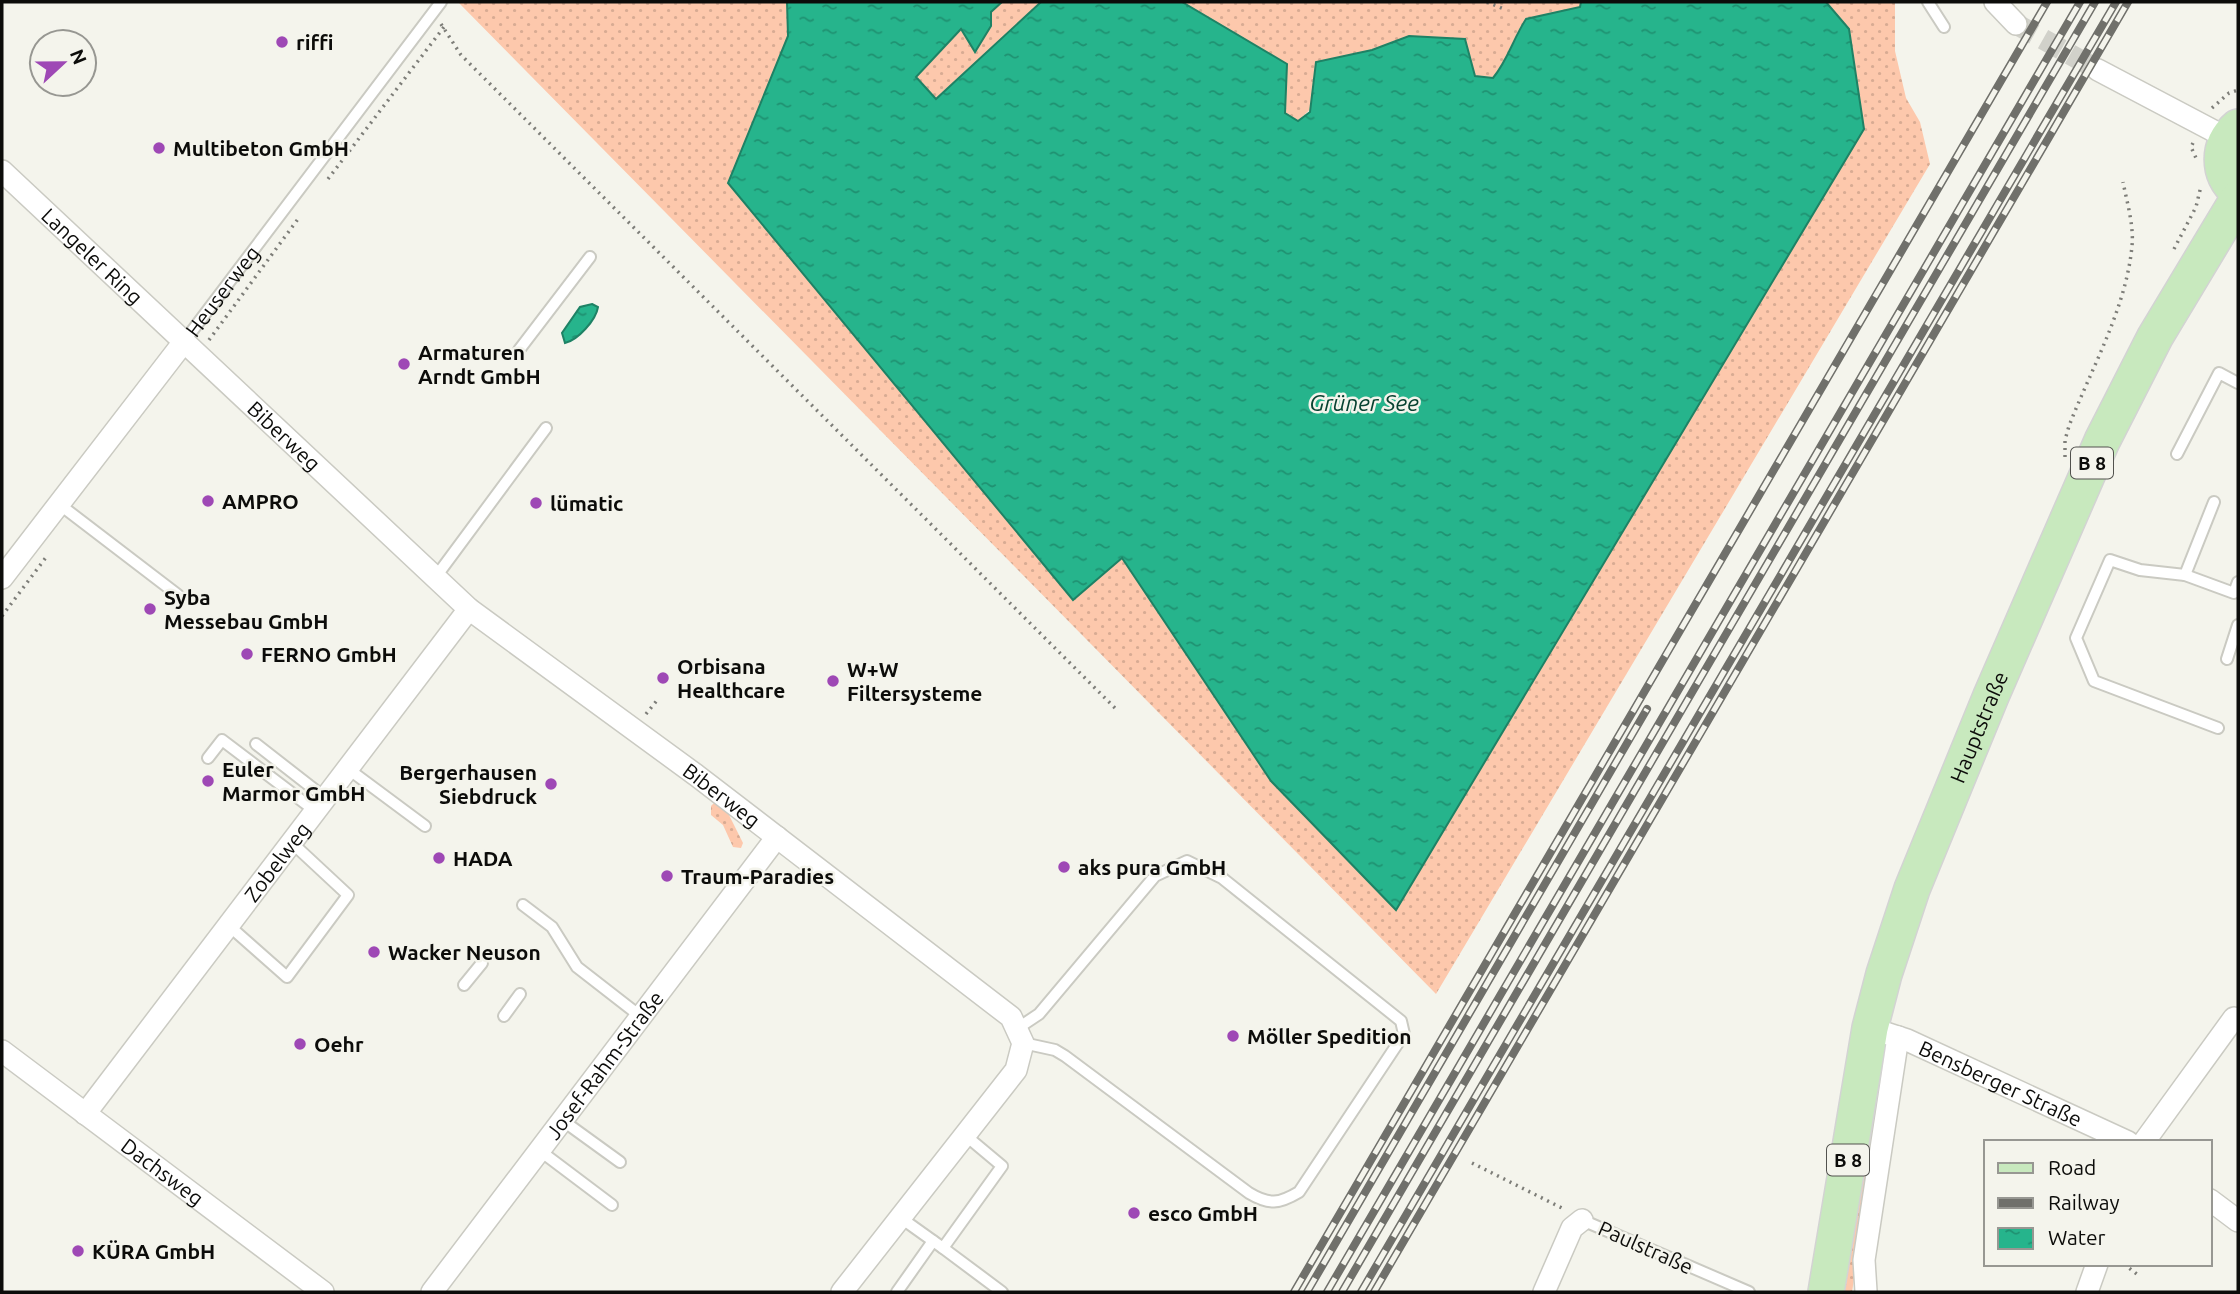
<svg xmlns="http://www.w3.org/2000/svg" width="2240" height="1294" viewBox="0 0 2240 1294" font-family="Ubuntu,sans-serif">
<defs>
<pattern id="grass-dots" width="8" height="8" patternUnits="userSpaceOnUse" patternTransform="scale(1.75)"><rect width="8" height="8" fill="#fdc8ac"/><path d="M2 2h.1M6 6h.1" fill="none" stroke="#d8ab93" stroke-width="1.8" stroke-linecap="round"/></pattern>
<pattern id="water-ripples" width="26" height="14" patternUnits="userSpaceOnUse" patternTransform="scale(1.75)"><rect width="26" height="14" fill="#26b48c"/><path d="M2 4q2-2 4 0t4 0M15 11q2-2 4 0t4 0" fill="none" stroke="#1f9171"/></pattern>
</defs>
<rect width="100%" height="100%" fill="#f4f4ec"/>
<g fill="url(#grass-dots)">
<polygon points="458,2 787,2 788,36 728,183 1074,600 1122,558 1271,781 1396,910 1760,302 1849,30 1826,2 1895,2 1895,51 1906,98 1920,122 1930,164 1436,994"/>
<polygon points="1002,2 1041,2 936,99 916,77 962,29 975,51 990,26 991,12"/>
<path d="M 1182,2 L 1581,2 L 1580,7 L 1526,19 C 1513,39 1507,60 1493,78 L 1475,76 L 1465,39 L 1409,36 L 1372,50 L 1298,121 L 1285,113 L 1286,64 Z"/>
<polygon points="715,802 729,815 743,843 741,848 733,847 723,825 711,815 711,806"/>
<polygon points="1891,1046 1852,1292 1840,1292 1884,1049"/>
</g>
<g fill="url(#water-ripples)" stroke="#1e8265" stroke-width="2">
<path d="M 787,2 L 1002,2 L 991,12 L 991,26 L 975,52 L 961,29 L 916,77 L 936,99 L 1041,2 L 1182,2 L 1287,64 L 1285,113 L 1298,121 L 1310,112 L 1316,62 L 1372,50 L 1409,36 L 1465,39 L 1475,76 L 1493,78 C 1508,60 1513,39 1526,19 L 1580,7 L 1581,2 L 1826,2 L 1849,29 L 1864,129 L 1396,910 L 1271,781 L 1122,558 L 1073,600 L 728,183 L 788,36 Z"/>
<path d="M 592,304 L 598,307 C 596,320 578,340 565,343 L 562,333 L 580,307 Z"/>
</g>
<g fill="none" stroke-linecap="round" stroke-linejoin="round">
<polyline stroke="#d1d1ca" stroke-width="21" stroke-dasharray="21 10" stroke-linecap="butt" points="2016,24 2098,70"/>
<g stroke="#cacac2" stroke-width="14">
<g id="service">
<polyline points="1928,2 1944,27"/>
<path id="s1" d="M 183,343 L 441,2"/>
<polyline points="519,350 590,257"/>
<polyline points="2177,454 2219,373 2238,383"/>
<polyline points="59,504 178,595"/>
<polyline points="2185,575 2214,502"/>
<polyline points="435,578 546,428"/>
<polyline points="2227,659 2238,625"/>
<polyline points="2218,728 2094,681 2076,638 2110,560 2140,570 2185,575 2234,593 2238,582"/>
<polyline points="256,744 324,797"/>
<polyline points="208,758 222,740 314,810"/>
<polyline points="347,768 425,826"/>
<polyline points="523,905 552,927 577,967 640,1016"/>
<polyline points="227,924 287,977 348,895 290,841"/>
<polyline points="464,985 482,963"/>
<polyline points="504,1016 520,994"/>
<path d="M 1018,1028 L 1039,1014 L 1155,876 L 1187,861 L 1222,878 L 1401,1021 L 1404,1034 L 1299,1192 C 1279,1204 1269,1205 1249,1193 L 1065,1056 L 1055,1050 L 1023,1043"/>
<polyline points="562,1120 620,1162"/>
<polyline points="539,1150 612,1205"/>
<polyline points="901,1218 943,1248 1002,1166 965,1135"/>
<polyline points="1582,1220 1749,1292"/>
<polyline points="943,1248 1002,1292"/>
<polyline points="897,1292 933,1241"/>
</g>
</g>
<g stroke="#cacac2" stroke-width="24">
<g id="minor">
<polyline points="1995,2 2016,24"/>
<polyline points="2098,70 2227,138"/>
<path id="s2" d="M 2,171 L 469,609 L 696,775 L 1011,1017 L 1023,1043 L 1016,1070 L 842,1292"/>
<polyline points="2,578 183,343"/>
<path id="s3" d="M 1870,1028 L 1907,1040 L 2128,1142"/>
<path id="s4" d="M 2,1051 L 323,1292"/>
<path id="s5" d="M 85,1114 L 469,609"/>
<polyline points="2144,1142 2234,1018"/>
<polyline points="2210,1200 2238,1221"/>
<polyline points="1866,1291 1864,1260 1898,1037"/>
<path id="s6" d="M 432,1292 L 777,837"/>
<polyline points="1544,1292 1572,1228 1582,1220"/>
<polyline points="2087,1292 2097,1264"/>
</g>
</g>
<g stroke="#d3d3d3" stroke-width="38">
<g id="primary">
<path d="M 2238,127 C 2217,145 2217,174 2238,192"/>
<path id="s7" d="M 1826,1292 L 1870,1028 L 1884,974 L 1912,889 L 1991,696 L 2102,441 L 2155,337 L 2238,199"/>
</g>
</g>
<g stroke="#7d7d78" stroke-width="3.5" stroke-dasharray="2 5" stroke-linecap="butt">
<polyline points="1487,2 1504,9"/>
<polyline points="441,24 461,55 1118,711"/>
<polyline points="2212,108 2229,93 2238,90"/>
<polyline points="2193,143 2191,147 2196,158"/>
<polyline points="328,179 444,27"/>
<polyline points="2174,249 2196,207 2201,186"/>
<polyline points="209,340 298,219"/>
<path d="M 2065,457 L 2065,440 L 2069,426 C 2091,369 2126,309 2132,246 C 2134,226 2127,202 2123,182"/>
<polyline points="2,616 47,556"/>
<polyline points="646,714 658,699"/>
<polyline points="1472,1163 1564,1209"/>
<polyline points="2124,1264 2138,1275"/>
</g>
<use href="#service" stroke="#fff" stroke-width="10"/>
<use href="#minor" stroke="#fff" stroke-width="21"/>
<use href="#primary" stroke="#c8e9be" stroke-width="35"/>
<g stroke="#70706b" stroke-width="8">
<g id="rail">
<polyline points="1294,1292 2047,2"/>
<polyline points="1307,1292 1647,709"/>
<polyline points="1327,1292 2080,2"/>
<polyline points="1342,1292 2095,2"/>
<polyline points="1361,1292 2116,2"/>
<polyline points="1374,1292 2128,2"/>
</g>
</g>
<use href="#rail" stroke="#f4f4ec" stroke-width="5" stroke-dasharray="16" stroke-linecap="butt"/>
</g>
<g fill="#9e48b5" stroke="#f4f4ec" stroke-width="2.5">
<circle cx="282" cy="42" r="7"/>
<circle cx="159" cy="148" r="7"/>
<circle cx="404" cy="364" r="7"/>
<circle cx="208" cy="501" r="7"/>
<circle cx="536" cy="503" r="7"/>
<circle cx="150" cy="609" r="7"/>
<circle cx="247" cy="654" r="7"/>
<circle cx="663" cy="678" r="7"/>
<circle cx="833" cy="681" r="7"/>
<circle cx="208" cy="781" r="7"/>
<circle cx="551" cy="784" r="7"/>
<circle cx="439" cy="858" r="7"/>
<circle cx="1064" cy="867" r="7"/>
<circle cx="667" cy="876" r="7"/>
<circle cx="374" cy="952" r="7"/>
<circle cx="1233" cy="1036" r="7"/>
<circle cx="300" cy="1044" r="7"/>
<circle cx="1134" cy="1213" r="7"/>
<circle cx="78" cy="1251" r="7"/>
</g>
<g text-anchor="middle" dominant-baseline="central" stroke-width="5" stroke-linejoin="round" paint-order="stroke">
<g fill="#f4f4ec" stroke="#52524e" stroke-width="2">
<rect x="2071" y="447.5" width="42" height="31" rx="5"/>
<rect x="1827" y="1144.5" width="42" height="31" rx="5"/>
</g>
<g font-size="19" font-weight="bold" fill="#0c0c0a">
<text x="2092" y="463">B 8</text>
<text x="1848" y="1160">B 8</text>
</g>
<g font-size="21" font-weight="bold" fill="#0c0c0a" stroke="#f4f4ec" text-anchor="start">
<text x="296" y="42">riffi</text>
<text x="173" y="148">Multibeton GmbH</text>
<text x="418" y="352">Armaturen<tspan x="418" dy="24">Arndt GmbH</tspan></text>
<text x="222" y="501">AMPRO</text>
<text x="550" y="503">lümatic</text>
<text x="164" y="597">Syba<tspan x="164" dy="24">Messebau GmbH</tspan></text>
<text x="261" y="654">FERNO GmbH</text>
<text x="677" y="666">Orbisana<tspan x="677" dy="24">Healthcare</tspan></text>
<text x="847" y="669">W+W<tspan x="847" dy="24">Filtersysteme</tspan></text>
<text x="222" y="769">Euler<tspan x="222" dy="24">Marmor GmbH</tspan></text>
<text x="537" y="772" text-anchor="end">Bergerhausen<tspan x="537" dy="24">Siebdruck</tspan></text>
<text x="453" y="858">HADA</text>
<text x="1078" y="867">aks pura GmbH</text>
<text x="681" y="876">Traum-Paradies</text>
<text x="388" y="952">Wacker Neuson</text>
<text x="1247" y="1036">Möller Spedition</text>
<text x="314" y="1044">Oehr</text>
<text x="1148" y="1213">esco GmbH</text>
<text x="92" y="1251">KÜRA GmbH</text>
</g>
<g font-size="21" fill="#0c0c0a" stroke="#f4f4ec">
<text stroke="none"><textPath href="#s2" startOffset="124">Langeler Ring</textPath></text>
<text stroke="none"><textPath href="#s1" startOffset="65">Heuserweg</textPath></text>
<text stroke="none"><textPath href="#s2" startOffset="387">Biberweg</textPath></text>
<text stroke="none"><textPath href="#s7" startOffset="588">Hauptstraße</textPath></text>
<text stroke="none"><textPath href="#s2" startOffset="954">Biberweg</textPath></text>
<text stroke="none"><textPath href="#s5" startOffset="317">Zobelweg</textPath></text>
<text stroke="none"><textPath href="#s6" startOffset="285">Josef-Rahm-Straße</textPath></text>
<text stroke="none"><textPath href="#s3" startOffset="142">Bensberger Straße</textPath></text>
<text stroke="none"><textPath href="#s4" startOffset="201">Dachsweg</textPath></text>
<text transform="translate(1646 1247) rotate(24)">Paulstraße</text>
</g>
<g font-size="23" font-style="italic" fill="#074231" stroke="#f4f4ec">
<text x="1364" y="402">Grüner See</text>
</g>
</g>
<rect width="2240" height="1294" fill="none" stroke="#0c0c0a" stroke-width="7"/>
<rect x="1984" y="1140" width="228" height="126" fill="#f4f4ec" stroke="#979792" stroke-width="2"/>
<rect x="1998" y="1163" width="35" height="10" fill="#c8e9be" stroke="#979792" stroke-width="2"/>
<text x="2048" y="1175" font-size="21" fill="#0c0c0a">Road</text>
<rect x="1998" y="1198" width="35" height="10" fill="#70706b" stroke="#979792" stroke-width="2"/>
<text x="2048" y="1210" font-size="21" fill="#0c0c0a">Railway</text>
<rect x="1998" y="1228" width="35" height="21" fill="url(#water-ripples)" stroke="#979792" stroke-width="2"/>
<text x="2048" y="1245" font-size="21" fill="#0c0c0a">Water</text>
<g transform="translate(63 63) rotate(68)"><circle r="33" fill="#f4f4ec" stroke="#979792" stroke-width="2"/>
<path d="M0-5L12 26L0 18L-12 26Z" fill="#9e48b5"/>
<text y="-10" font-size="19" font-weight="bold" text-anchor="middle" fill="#0c0c0a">N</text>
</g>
</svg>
